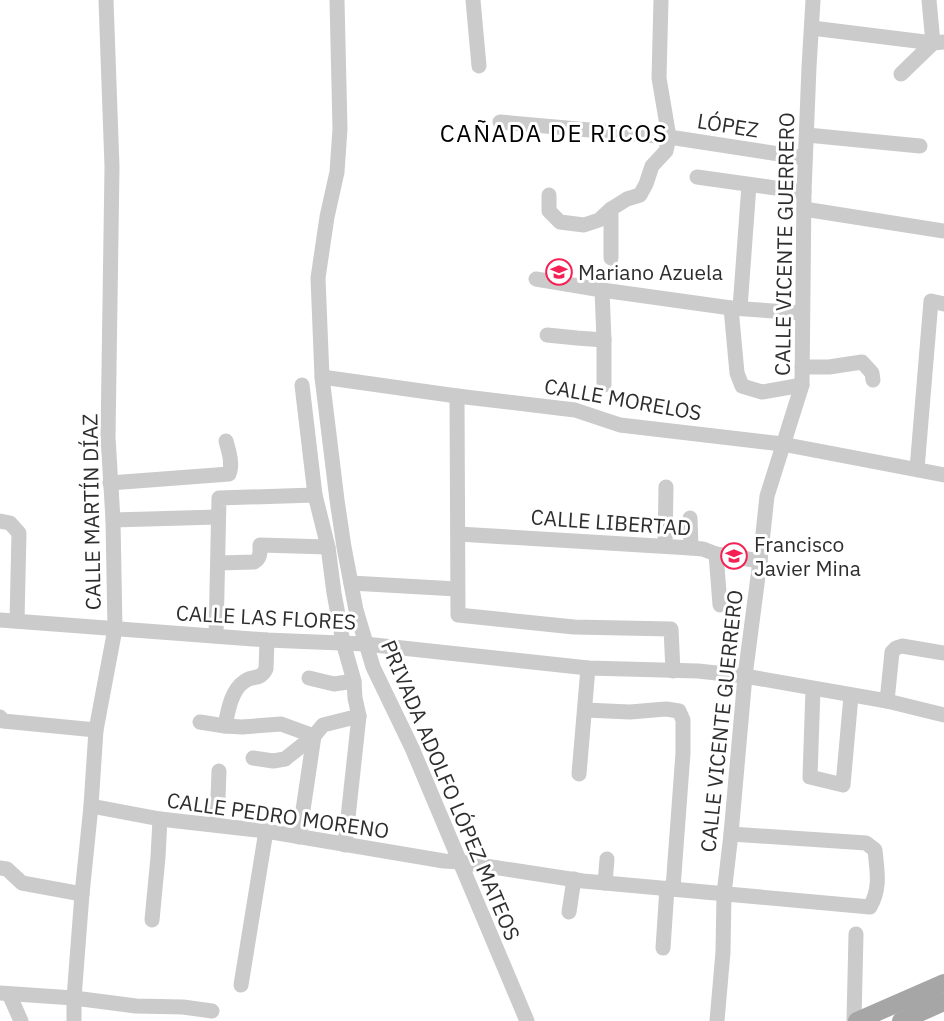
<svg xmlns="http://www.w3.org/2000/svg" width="944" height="1021" viewBox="0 0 944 1021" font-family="'IBM Plex Sans',sans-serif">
<rect width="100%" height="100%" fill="#fff"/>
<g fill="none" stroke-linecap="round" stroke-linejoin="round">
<g stroke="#cbcbcb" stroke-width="15">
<polyline points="337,0 340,129 337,172 327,217 318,278 322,377 337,500 344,547 356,610 373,667 412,748 527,1021"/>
<polyline points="473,0 479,66"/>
<polyline points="812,28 933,43 944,42"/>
<polyline points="901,74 933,43 929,0"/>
<polyline points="500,122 669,137 805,158"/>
<polyline points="807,135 920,146"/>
<polyline points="697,177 804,192"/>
<polyline points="549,195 549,211 560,222 584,225 599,220 611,209"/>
<polyline points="804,209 944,231"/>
<polyline points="611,258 611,209 627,199 640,195 646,184 652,166 666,151 669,137 659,78 661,0"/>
<polyline points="536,279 602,290 731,308 802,313"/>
<polyline points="602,290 604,340 604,385"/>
<polyline points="731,308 737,373 742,386 762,392 802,385"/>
<polyline points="740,308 749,185"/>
<polyline points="547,335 577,338 604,340"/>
<polyline points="802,367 829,367 862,362 872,373 873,380"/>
<polyline points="322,377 457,396 575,410 620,425 782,444 944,475"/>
<polyline points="302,385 315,495 328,547 334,593 343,642 354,681 355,698 359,716 345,845"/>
<polyline points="457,396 458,615 574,627 671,629 673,671"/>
<polyline points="917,469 931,301 944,304"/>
<path d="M 110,483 L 229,474 C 233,464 229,452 226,441"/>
<polyline points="690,518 691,548"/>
<polyline points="113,520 218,517"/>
<polyline points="0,521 10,523 19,533 17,621"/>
<polyline points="458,534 691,548 703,549 716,554 760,561"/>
<polyline points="665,546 666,487"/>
<polyline points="716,554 720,605"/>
<path d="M 218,563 L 254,562 C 261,558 260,552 260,545 L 328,547"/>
<polyline points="351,583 457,589"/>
<polyline points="0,620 267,640 365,644 588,668 698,671 745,676 887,701 944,715"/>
<polyline points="216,636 219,498 315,495"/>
<polyline points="309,678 334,684 354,681"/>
<polyline points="813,689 810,777 843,785 851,696"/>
<polyline points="887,701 892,652 896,648 902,646 944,653"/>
<polyline points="585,710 630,712 666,709 679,711 683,720 683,753 673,888"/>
<polyline points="0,717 3,721 96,730"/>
<path d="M 200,722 L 225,726 C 228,711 231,690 245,681 C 253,675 260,681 266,669 L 267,640"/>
<polyline points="225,726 242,727 281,724 314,736 323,725 359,716"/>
<polyline points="253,758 273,761 285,759 314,736"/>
<polyline points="579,774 588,668"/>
<path d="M 91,806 L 160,819 L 266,831 L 444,861 L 460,862 L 583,881 L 870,907 C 881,887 877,872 875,850 L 866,843 L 731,834"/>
<polyline points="217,825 219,771"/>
<polyline points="299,837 314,736"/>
<polyline points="0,868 7,869 22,883 82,894"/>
<polyline points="605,883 607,859"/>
<polyline points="569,912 574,879"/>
<polyline points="152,920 158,857 160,819"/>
<polyline points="663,948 667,888"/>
<polyline points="241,985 266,831"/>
<polyline points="0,993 74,998 136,1006 183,1007 212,1011"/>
<polyline points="9,994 21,1021"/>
<polyline points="74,1021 74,998 82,894 91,806 96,730 115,629 113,520 108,437 112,167 106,0"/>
<polyline points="717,1021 723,952 724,894 731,834 745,676 760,561 767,496 802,385 804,192 809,67 813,0"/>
<polyline points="854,1021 856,934"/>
</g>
<g stroke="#a6a6a6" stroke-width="18">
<polyline points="857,1021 944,983"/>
<polyline points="901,1021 944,1002"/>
</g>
</g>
<defs>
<g id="school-ring" transform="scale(1.35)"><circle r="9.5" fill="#fff" stroke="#f52054" stroke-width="1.5"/><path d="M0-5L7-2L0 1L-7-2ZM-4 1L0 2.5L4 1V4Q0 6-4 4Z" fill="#f52054"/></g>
</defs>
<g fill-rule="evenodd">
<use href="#school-ring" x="559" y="272"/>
<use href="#school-ring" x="734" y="556"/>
</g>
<g text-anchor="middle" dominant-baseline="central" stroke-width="6" stroke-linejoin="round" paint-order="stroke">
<g font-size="21" fill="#2e2e2e" stroke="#fff">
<text transform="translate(728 125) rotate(9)">LÓPEZ</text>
<text transform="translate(784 244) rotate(-89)">CALLE VICENTE GUERRERO</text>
<text transform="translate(623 399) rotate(10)">CALLE MORELOS</text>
<text transform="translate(91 512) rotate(-91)">CALLE MARTÍN DÍAZ</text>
<text transform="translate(611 522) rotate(4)">CALLE LIBERTAD</text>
<text transform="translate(266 617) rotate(3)">CALLE LAS FLORES</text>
<text transform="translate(721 721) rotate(-84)">CALLE VICENTE GUERRERO</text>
<text transform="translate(451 790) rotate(67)">PRIVADA ADOLFO LÓPEZ MATEOS</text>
<text transform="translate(278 815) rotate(8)">CALLE PEDRO MORENO</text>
</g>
<g font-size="21" fill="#2e2e2e" stroke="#fff" text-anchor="start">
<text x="578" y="272">Mariano Azuela</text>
<text x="754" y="544">Francisco<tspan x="754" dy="24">Javier Mina</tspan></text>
</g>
<g font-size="24" letter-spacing="1.5" fill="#000" stroke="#fff">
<text x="554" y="133">CAÑADA DE RICOS</text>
</g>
</g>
</svg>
